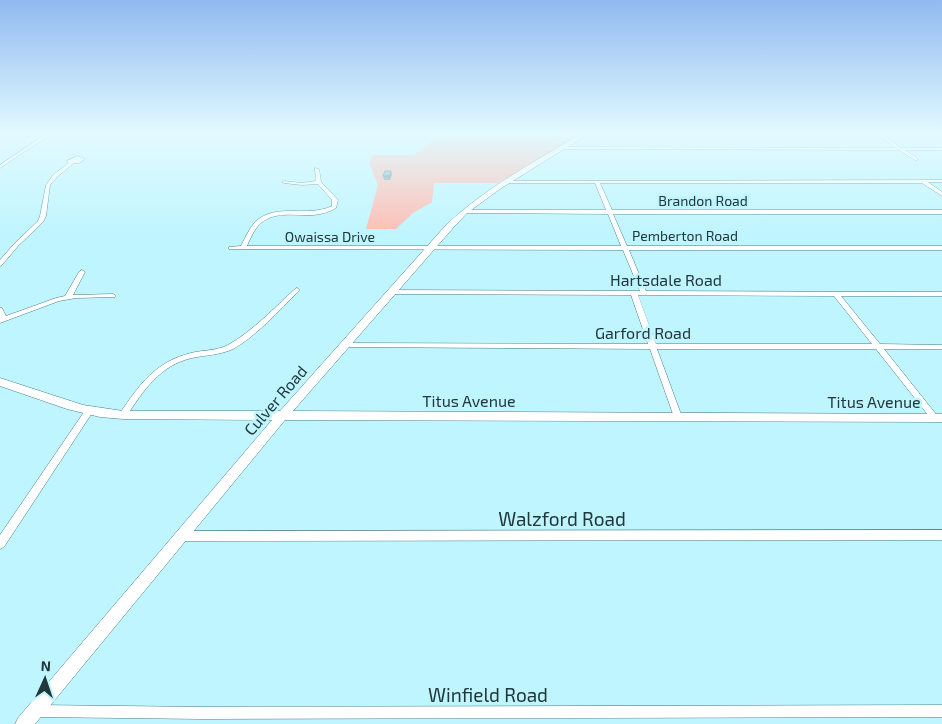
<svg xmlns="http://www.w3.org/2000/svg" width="942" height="724" viewBox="0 0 942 724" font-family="'Exo 2',sans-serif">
<rect width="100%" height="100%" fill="#bff5ff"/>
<polygon fill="#febeb4" points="441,134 545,134 570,141 498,183 434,183 432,202 413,213 396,229 366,229 378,185 369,163 372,155 414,155"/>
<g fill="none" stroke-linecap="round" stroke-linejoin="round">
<g stroke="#4a7d85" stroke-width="1">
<g id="minor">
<polygon points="46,134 51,134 0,168 0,165"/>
<polygon points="546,134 555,134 578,139 576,140"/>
<polygon points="877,134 882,134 901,148 942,148 942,150 905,150 917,158 917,160 915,160 899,150 562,149 560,148 562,147 896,148"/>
<polygon points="77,156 85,159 79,163 74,163 57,177 50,185 46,216 43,222 18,246 2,265 0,266 0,260 14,244 38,221 40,216 46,185 53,175 69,163 67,162 67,161"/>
<path d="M 315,168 L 319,169 L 321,182 L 338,200 L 336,208 C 329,212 322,214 314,215 C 295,216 272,210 258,226 C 253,232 250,239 247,246 L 621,246 L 608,214 L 462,213 L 462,211 L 464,210 L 606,210 L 595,183 L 504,183 L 504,182 L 506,181 L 942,180 L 942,182 L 928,182 L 942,192 L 942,196 L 922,183 L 600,183 L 612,210 L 942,210 L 942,214 L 613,214 L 627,246 L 942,246 L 942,250 L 629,250 L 646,291 L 942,292 L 942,296 L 841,296 L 880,344 L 942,345 L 942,349 L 884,349 L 939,418 L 938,420 L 935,421 L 932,420 L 876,349 L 657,349 L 682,417 L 681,419 L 678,420 L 675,419 L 674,417 L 650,349 L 340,347 L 339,345 L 343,343 L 648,344 L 631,295 L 390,294 L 387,292 L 390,290 L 640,291 L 623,250 L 229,249 L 229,247 L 241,246 C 245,238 249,229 255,222 C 276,202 307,218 332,206 L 332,200 L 318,184 L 302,185 L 284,183 L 282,182 L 284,181 L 302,183 L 316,181 ZM 638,295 L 834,296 L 872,344 L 656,344 Z"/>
<polygon points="82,270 85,272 73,295 113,294 115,295 116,296 115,297 76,298 59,301 0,323 0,308 2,308 6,316 56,298 65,296 79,272"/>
<path d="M 297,288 L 299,289 L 300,290 L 299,291 C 278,311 258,335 233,349 C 220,355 206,355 192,358 C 160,365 143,391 126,417 L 123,418 L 120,417 L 119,415 L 120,413 C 140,384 155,362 191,353 C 203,350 216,351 228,345 C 253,331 274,308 295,289 Z"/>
<polygon points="89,408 92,409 93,411 92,413 4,547 0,549 0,535 86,409"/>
<polygon points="942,530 942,540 182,541 178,539 177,536 178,533 182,531"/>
<polygon points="37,705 203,707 942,705 942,717 203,719 37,717 33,715 31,711 33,707"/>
</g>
</g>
<g stroke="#4a7d85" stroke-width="1">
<path id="major" d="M 581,134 L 588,134 L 500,189 L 467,213 L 453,228 L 293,411 L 942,414 L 942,422 L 285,420 L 35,724 L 15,724 L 18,718 L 272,420 L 123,419 L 100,417 L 67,409 L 0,386 L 0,378 L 83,405 L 123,411 L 280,411 L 447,224 C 487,187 534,162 581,134 Z"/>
</g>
<use href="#minor" fill="#fff" fill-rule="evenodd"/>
<use href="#major" fill="#fff" fill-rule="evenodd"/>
</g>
<polygon fill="#78a4ac" points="391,171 392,175 390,180 384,180 383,176"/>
<polygon fill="#8bbfc8" stroke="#61868c" points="385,171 391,171 390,176 383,176"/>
<linearGradient id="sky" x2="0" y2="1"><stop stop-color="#91baf0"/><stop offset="0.57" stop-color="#e2faff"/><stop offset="1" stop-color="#e2faff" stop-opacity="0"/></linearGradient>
<rect width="942" height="235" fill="url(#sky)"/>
<g text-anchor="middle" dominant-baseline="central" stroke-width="5" stroke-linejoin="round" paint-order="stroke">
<g font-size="14" fill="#22373b" stroke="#bff5ff">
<text x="703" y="200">Brandon Road</text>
<text x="685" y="235">Pemberton Road</text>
<text x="330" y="236">Owaissa Drive</text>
</g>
<g font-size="16" fill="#22373b" stroke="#bff5ff">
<text x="666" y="279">Hartsdale Road</text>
<text x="643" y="332">Garford Road</text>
<text transform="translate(275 400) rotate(-49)">Culver Road</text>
<text x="469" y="400">Titus Avenue</text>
<text x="874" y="401">Titus Avenue</text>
</g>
<g font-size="19" fill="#22373b" stroke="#bff5ff">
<text x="562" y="518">Walzford Road</text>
<text x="488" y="694">Winfield Road</text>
</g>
</g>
<g transform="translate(45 679) rotate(3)" stroke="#bff5ff" stroke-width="4" paint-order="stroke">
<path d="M0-4L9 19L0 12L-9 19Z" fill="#22373b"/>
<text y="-8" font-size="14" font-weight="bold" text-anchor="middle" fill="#22373b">N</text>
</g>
</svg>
